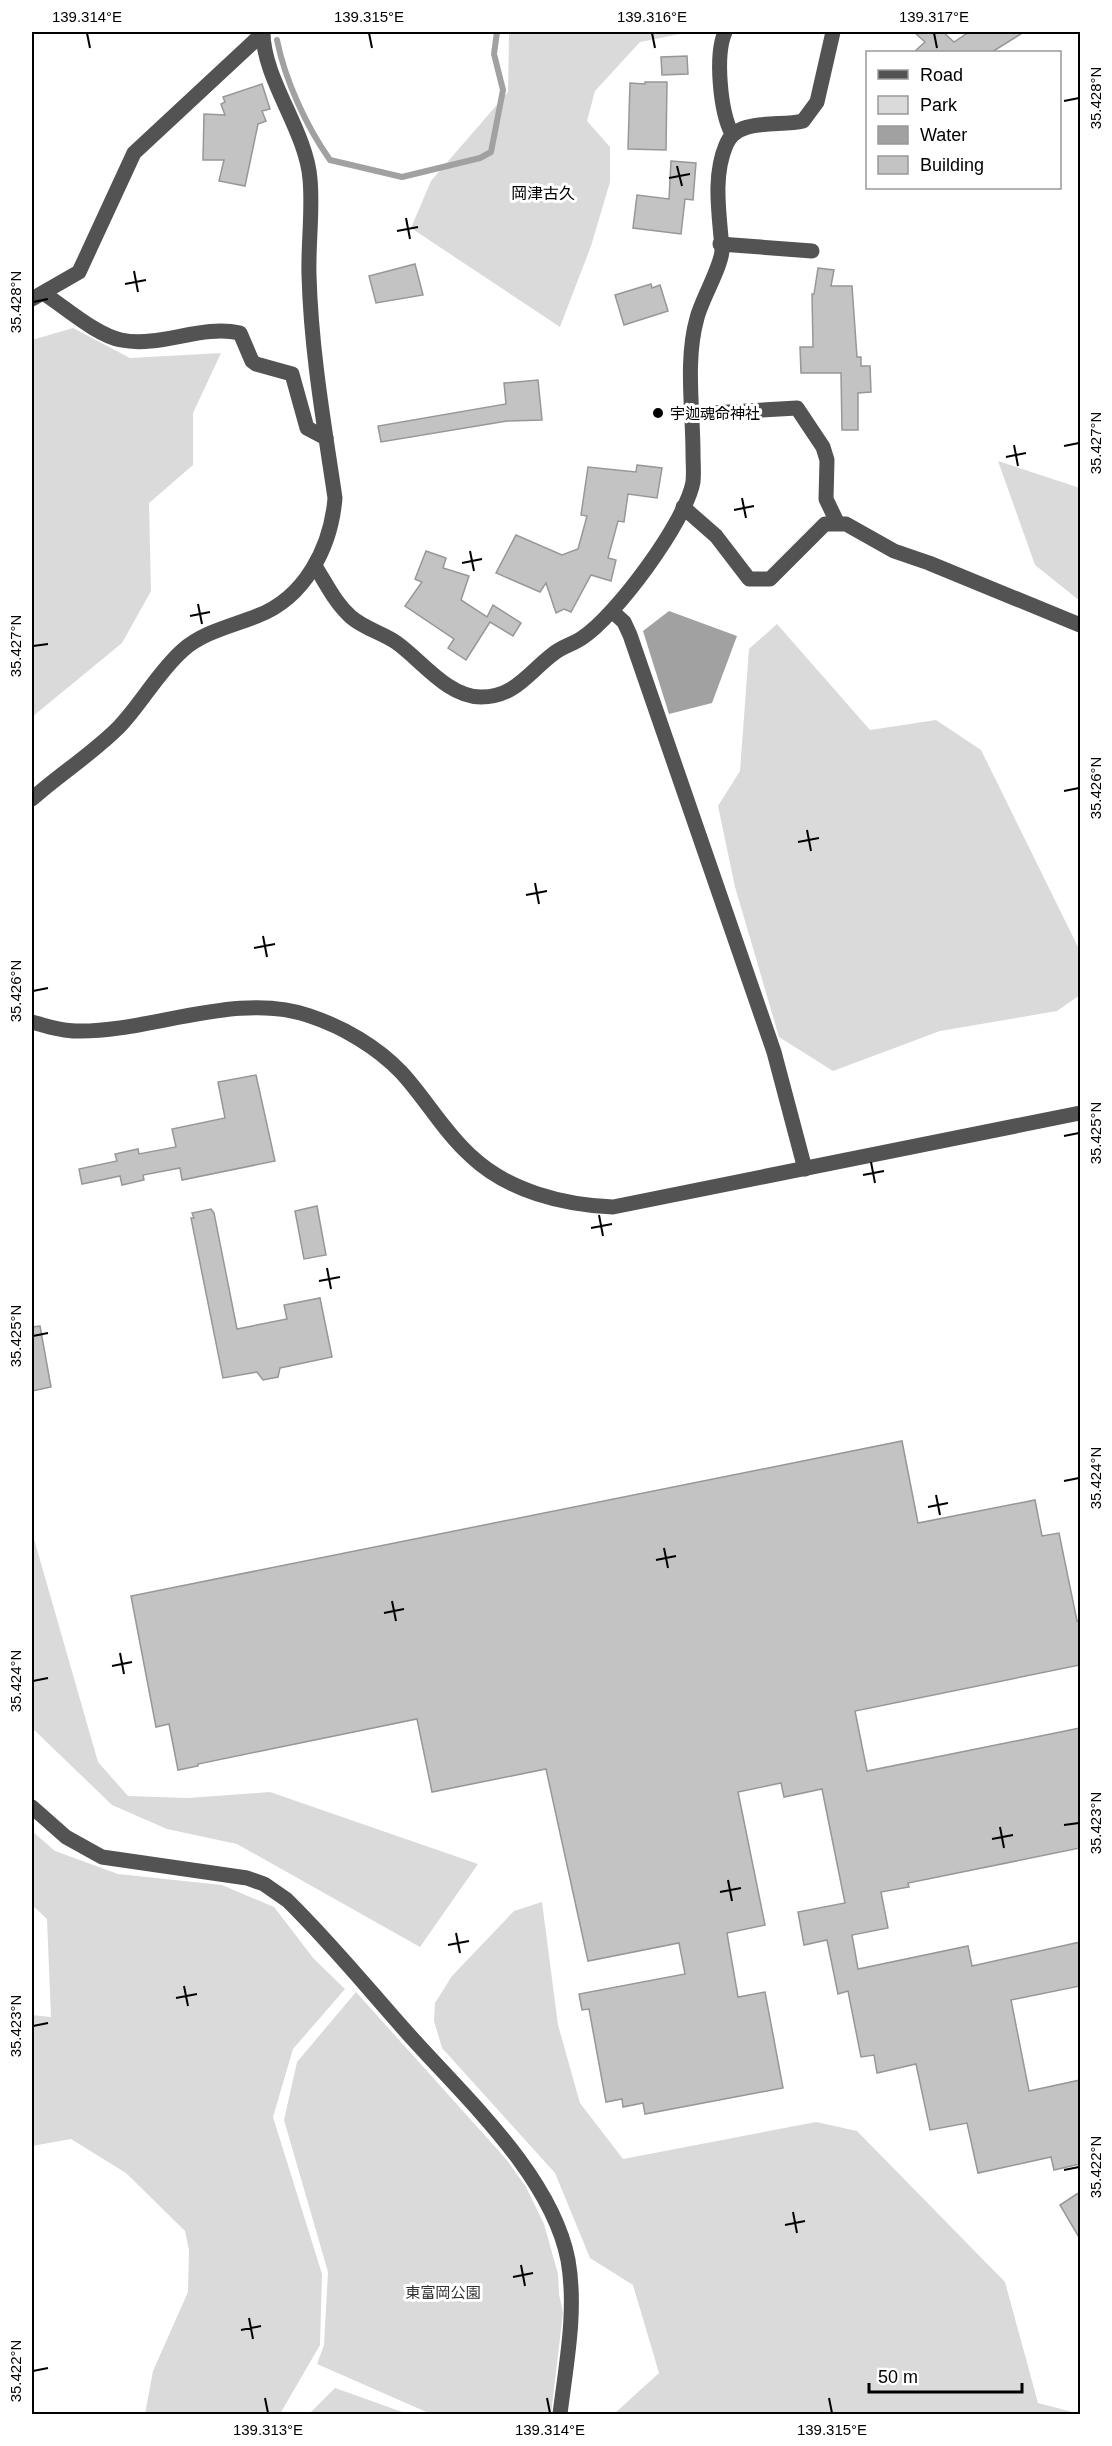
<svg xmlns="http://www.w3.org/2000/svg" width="1112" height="2446" viewBox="0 0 1112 2446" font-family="Helvetica,'Noto Sans JP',sans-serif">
<rect width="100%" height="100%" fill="#fff"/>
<g fill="#dadada">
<polygon points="509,32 690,32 640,42 595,91 587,121 610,147 610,182 591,246 560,327 411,228 431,181 508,92"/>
<polygon points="73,328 130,358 221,353 193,413 193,465 149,503 151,591 122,643 32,717 32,340"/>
<polygon points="998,461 1080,488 1080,601 1035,565"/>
<polygon points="777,624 870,730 936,720 981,750 1080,951 1080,995 1057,1011 940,1031 833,1071 779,1037 735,887 718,806 740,771 749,649"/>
<polygon points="32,1532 98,1762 128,1796 188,1798 270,1792 478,1864 420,1947 237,1844 167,1829 112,1805 32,1728"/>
<polygon points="32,1831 55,1851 118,1874 222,1885 274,1907 314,1959 345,1989 293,2049 273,2117 322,2274 320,2345 280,2414 145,2414 153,2371 188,2292 189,2250 185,2231 126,2173 71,2139 32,2146 32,2015 51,2017 47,1919 32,1905"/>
<polygon points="542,1902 558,2025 580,2103 623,2159 816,2122 857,2131 1005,2282 1038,2403 1080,2414 614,2414 659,2373 633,2285 590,2258 555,2173 442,2048 434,2021 435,2003 452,1976 514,1911"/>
<polygon points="356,1992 506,2159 526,2187 544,2224 558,2274 559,2294 563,2313 551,2414 431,2414 317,2364 324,2345 328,2272 284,2120 297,2062"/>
<polygon points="335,2388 408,2414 309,2414"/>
</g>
<polygon fill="#a1a1a1" points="669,611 737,636 712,703 669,714 643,631"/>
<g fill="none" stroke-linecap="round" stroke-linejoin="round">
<path stroke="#a1a1a1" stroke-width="6" d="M 277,40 C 285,80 306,126 330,160 L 402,177 L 480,158 L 491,152 L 503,90 L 494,54 L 497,32"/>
</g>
<g fill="#c3c3c3" stroke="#979797" stroke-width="1.5">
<polygon points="914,32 943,32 954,42 969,32 1024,32 992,52 914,52 925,42"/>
<polygon points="687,56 688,74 662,75 661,57"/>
<polygon points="645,82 667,82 666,150 628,149 630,83 645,84"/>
<polygon points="262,84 270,109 262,111 266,121 258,124 245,186 219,181 224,160 203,160 204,114 225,115 221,104 225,102 223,97"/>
<polygon points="671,161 696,163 693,200 685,199 681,234 633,228 637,195 669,199"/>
<polygon points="415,264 423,295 376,303 369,276"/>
<polygon points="818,268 834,270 831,286 852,286 857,357 861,357 861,366 870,366 871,392 858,393 858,430 842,430 841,373 801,373 800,347 813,347 812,294 814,294"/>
<polygon points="651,284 652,288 660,285 668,311 624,325 615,295"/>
<polygon points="538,380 542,420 507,421 381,442 378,426 506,404 504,383"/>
<polygon points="637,465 662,468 657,498 628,494 624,522 618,521 608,558 616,560 611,581 591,575 571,612 564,609 556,613 546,583 540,592 496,573 516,535 562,555 578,549 587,516 581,515 588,467 636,472"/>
<polygon points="426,551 446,558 443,568 469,576 461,600 487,617 493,605 521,623 513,636 490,622 466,660 448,648 454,639 405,606 422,582 415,579"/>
<polygon points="256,1075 275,1161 182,1180 180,1168 143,1175 144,1180 122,1185 120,1176 82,1184 79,1169 117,1161 115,1154 138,1149 139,1154 176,1147 172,1129 225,1118 218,1082"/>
<polygon points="317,1206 326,1255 304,1259 295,1211"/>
<polygon points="211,1209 214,1213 237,1329 287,1319 284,1305 320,1298 332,1357 280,1368 278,1377 263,1380 257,1372 223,1378 191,1218 194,1218 192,1213"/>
<polygon points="40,1326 51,1387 32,1391 32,1327"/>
<polygon points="902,1441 918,1523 1035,1500 1042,1536 1059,1533 1077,1621 1080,1620 1080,1665 855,1711 867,1771 1080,1728 1080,1848 908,1883 909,1887 881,1892 888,1928 852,1935 858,1969 968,1946 972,1966 1080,1942 1080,1986 1011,2000 1029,2091 1080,2080 1080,2164 1054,2170 1051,2157 978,2173 967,2123 930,2130 916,2064 877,2073 874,2055 861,2057 848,1991 838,1994 827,1940 804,1945 798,1912 845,1903 822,1789 784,1797 781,1783 738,1792 765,1925 727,1933 738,1997 765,1992 783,2088 645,2114 643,2103 623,2107 622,2099 606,2102 589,2009 582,2010 579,1994 685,1974 679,1943 588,1961 546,1769 432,1792 417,1719 198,1764 198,1766 178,1770 169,1724 156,1727 131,1596"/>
<polygon points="1080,2192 1080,2239 1060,2205"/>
</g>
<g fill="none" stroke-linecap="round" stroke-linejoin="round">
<g stroke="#535353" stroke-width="15">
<path d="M 725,32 C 715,55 720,111 732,134"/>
<polyline points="720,244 812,251"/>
<path d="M 43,293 C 65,307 96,335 121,340 C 161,348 201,324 240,333 L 252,361 L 256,364 L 292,374 L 307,428 L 326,438"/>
<polyline points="32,299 79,272 134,153 262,34"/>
<polyline points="693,414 797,408 823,447 827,460 826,499 837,522"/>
<polyline points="683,507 716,536 749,579 770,579 825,524 846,524 894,551 929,563 1080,625"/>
<path d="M 315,566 C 326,583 335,603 351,617 C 365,629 383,633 397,643 C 422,661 448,697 481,697 C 515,697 528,673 553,654 C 561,647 573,644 582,638 C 616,616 686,521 693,482 C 694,473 693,462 693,453 C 693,410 685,360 697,318 C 701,301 722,265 722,250 C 720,217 712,178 726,145 C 737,117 779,127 803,121 L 817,102 L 833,32"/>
<polyline points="613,612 624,622 630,635 774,1052 805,1169"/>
<path d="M 32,799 C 60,774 92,754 119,727 C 142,703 158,672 183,650 C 203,632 232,626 257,616 C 305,598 331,547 335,498 C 324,424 311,350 309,275 C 308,243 313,211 310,179 C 306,130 263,79 263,32"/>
<path d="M 32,1022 C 46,1026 61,1031 76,1031 C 149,1033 238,990 310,1016 C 343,1027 377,1047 401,1072 C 426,1099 444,1132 471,1156 C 508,1191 563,1205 613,1207 L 1080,1113"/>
<path d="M 32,1807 L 66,1837 L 102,1857 L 247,1878 L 264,1884 L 287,1900 C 328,1940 365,1985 403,2028 C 460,2093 551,2173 568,2260 C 577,2311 566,2364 560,2414"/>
</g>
</g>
<path fill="none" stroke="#000" stroke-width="2" d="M 87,33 L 90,48M 369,33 L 372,48M 652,33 L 655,48M 934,33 L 937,48M 1064,101 L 1079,98M 677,166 L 682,186M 669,178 L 690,174M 406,218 L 410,239M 397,231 L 418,227M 134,271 L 138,292M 125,284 L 146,280M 33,302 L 48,299M 1014,445 L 1018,466M 1064,446 L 1079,443M 1006,457 L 1026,453M 742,498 L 746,518M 734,510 L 754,506M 470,551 L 474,571M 462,563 L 482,559M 198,604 L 202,624M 190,616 L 210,612M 33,646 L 48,644M 1064,791 L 1079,788M 807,830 L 811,851M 798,842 L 819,838M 535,883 L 539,904M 526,895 L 547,891M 263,936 L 267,957M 254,948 L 275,944M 33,991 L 48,988M 1064,1136 L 1079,1133M 871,1162 L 875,1183M 863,1175 L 884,1171M 599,1215 L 603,1236M 591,1228 L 612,1224M 327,1268 L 331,1289M 319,1281 L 340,1277M 33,1336 L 48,1333M 1064,1481 L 1079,1478M 936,1495 L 940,1515M 928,1507 L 948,1503M 664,1548 L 668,1568M 656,1560 L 676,1556M 392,1601 L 396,1621M 384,1613 L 404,1609M 120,1653 L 124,1674M 112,1666 L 132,1662M 33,1681 L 48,1678M 1064,1825 L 1079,1823M 1000,1827 L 1004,1848M 992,1839 L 1013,1835M 728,1880 L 732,1901M 720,1892 L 741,1888M 456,1933 L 460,1953M 448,1945 L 469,1941M 184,1986 L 188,2006M 176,1998 L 197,1994M 33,2026 L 48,2023M 1064,2170 L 1079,2167M 793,2212 L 797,2233M 785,2225 L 805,2221M 521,2265 L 525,2286M 513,2277 L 533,2273M 249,2318 L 253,2339M 241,2330 L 261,2326M 33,2371 L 48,2368M 265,2398 L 268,2413M 547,2398 L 550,2413M 829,2398 L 832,2413"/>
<circle fill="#000" stroke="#fff" stroke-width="2" cx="658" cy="413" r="6"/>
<g text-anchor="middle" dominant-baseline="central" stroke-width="6" stroke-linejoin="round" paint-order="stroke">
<g font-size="15" fill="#000" stroke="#fff" text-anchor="start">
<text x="670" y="413">宇迦魂命神社</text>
</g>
<g font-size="15" fill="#313131" stroke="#fff">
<text x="443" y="2292">東富岡公園</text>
</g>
<g font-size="16" fill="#000" stroke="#fff">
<text x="543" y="193">岡津古久</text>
</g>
</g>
<rect width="1112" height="2446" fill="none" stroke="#ffffff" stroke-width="66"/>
<rect x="866" y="51" width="195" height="138" fill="#ffffff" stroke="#999999" stroke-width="1.5"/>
<rect x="878" y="70" width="30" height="9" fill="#535353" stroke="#999999" stroke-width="1.5"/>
<text x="920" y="81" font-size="18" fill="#000000">Road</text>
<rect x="878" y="96" width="30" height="18" fill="#dadada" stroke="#999999" stroke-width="1.5"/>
<text x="920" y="111" font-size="18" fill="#000000">Park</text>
<rect x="878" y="126" width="30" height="18" fill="#a1a1a1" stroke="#999999" stroke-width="1.5"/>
<text x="920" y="141" font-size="18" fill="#000000">Water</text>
<rect x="878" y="156" width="30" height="18" fill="#c3c3c3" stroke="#999999" stroke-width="1.5"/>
<text x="920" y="171" font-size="18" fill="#000000">Building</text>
<path d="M869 2383v9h153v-9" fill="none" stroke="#000000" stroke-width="3"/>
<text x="878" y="2383" font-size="18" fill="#000000" stroke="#ffffff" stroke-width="4.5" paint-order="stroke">50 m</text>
<rect x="33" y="33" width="1046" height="2380" fill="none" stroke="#000" stroke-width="2"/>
<g font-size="15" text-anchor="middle" fill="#000">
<text x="87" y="22">139.314°E</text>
<text x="369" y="22">139.315°E</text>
<text x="652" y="22">139.316°E</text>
<text x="934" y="22">139.317°E</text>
<text transform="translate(1096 98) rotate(-90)" y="5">35.428°N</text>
<text transform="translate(16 302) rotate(-90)" y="5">35.428°N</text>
<text transform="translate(1096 443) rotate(-90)" y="5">35.427°N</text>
<text transform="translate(16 646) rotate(-90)" y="5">35.427°N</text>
<text transform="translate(1096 788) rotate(-90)" y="5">35.426°N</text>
<text transform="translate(16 991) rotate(-90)" y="5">35.426°N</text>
<text transform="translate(1096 1133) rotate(-90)" y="5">35.425°N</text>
<text transform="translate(16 1336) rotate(-90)" y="5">35.425°N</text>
<text transform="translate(1096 1478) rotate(-90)" y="5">35.424°N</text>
<text transform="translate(16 1681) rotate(-90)" y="5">35.424°N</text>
<text transform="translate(1096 1823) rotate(-90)" y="5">35.423°N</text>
<text transform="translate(16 2026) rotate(-90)" y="5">35.423°N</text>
<text transform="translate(1096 2167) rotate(-90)" y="5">35.422°N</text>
<text transform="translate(16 2371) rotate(-90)" y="5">35.422°N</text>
<text x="268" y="2435">139.313°E</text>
<text x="550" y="2435">139.314°E</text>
<text x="832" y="2435">139.315°E</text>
</g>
</svg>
